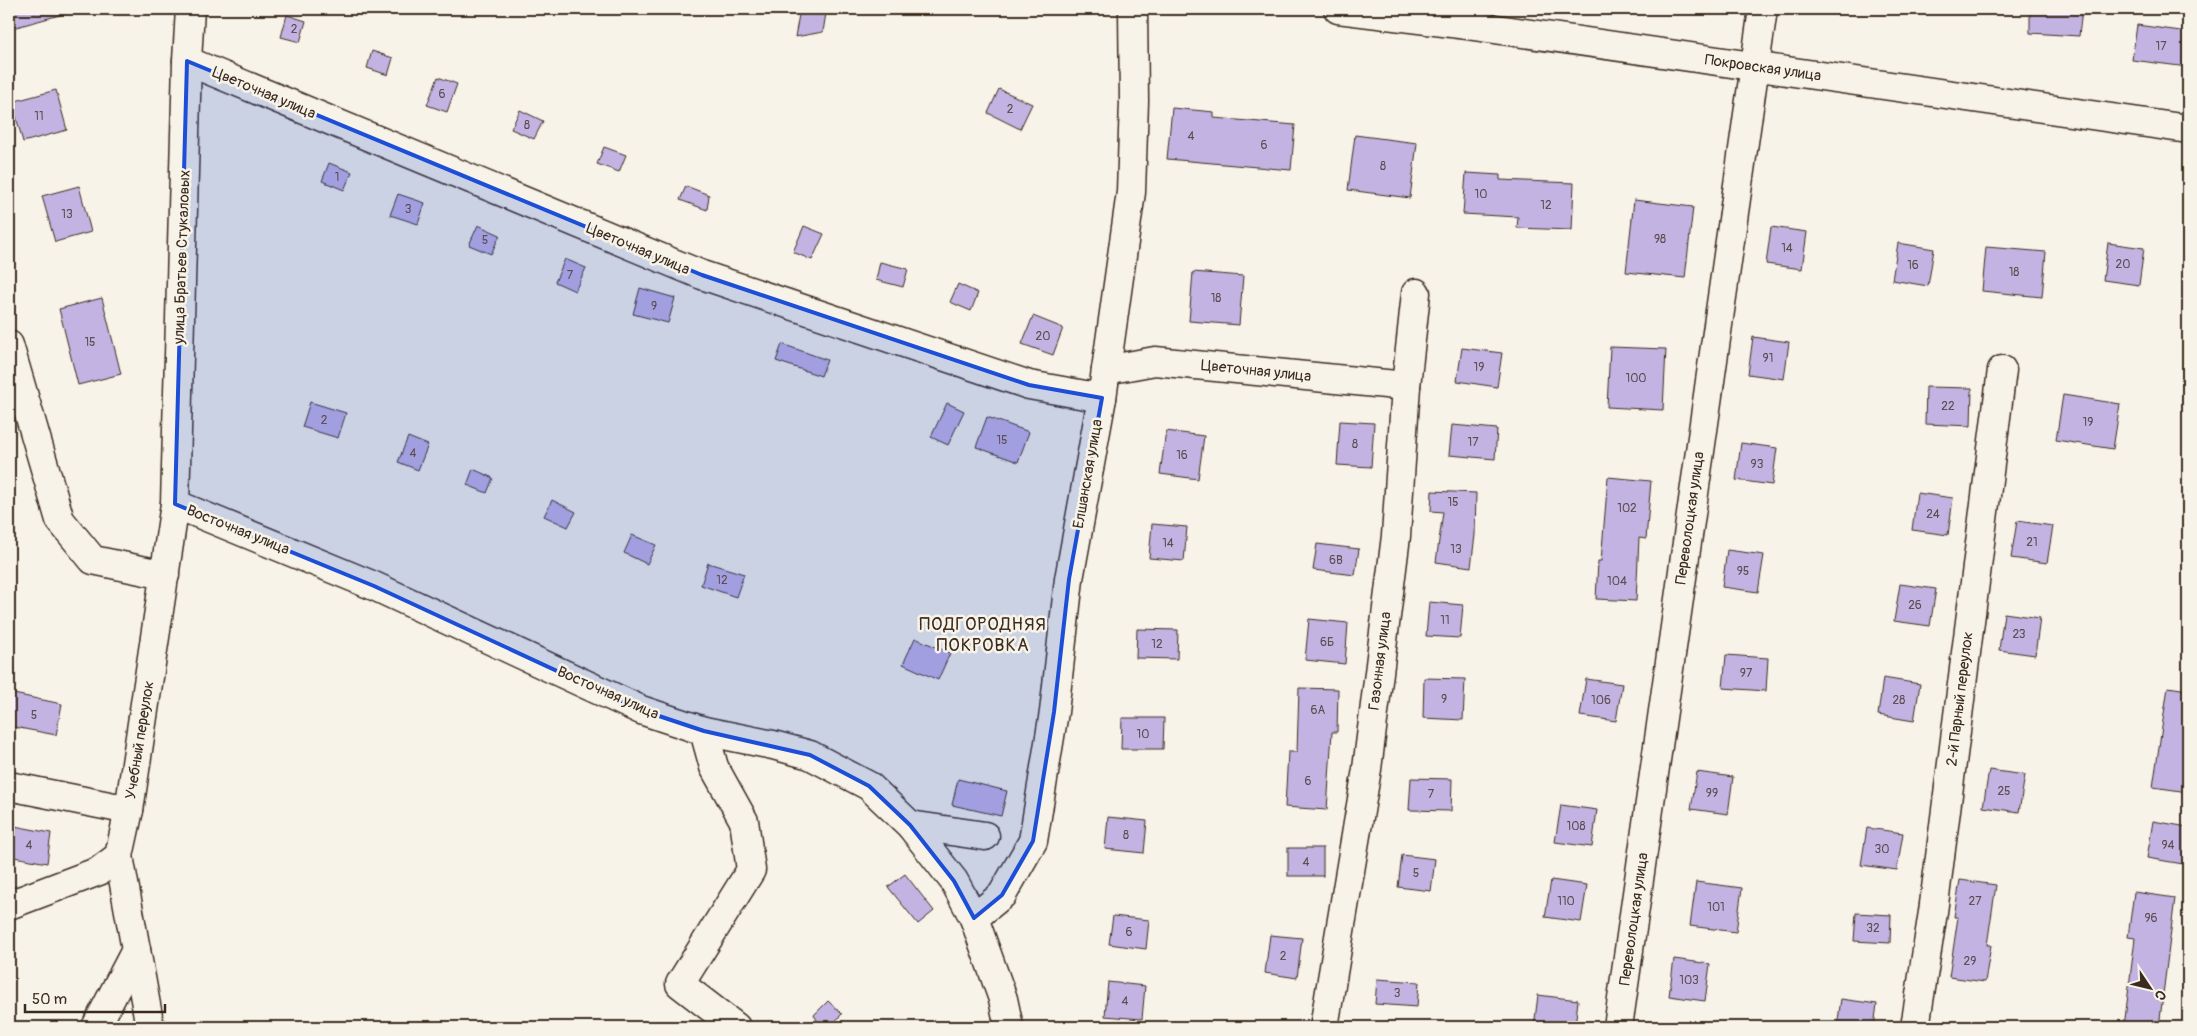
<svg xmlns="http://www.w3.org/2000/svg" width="2197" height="1036" viewBox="0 0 2197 1036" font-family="Pangolin,sans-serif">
<rect width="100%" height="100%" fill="#f7f3e8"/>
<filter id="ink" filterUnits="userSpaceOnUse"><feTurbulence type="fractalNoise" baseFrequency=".02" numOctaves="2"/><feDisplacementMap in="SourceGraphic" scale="10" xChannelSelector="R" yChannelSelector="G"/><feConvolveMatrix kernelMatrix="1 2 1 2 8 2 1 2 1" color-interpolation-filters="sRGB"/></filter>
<g filter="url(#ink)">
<g fill="#c3b3e3" stroke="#3b2a1e">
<polygon points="9,9 66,9 67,13 9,29"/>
<polygon points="800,9 826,13 823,32 795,37"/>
<polygon points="2030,9 2082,9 2079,36 2030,33"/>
<polygon points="287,15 306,21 300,42 281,37"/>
<polygon points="2137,25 2188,32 2188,67 2132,60"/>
<polygon points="372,51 393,58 388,75 367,68"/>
<polygon points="438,77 457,84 447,112 427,105"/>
<polygon points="999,89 1032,104 1020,129 988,113"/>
<polygon points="56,90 67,130 23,142 12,102"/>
<polygon points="1172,108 1214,112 1214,118 1295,125 1291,170 1167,159"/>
<polygon points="520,110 543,121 534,139 511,129"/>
<polygon points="1355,135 1417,143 1410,198 1348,190"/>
<polygon points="604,147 626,155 619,172 597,164"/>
<polygon points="329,163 352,172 344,190 322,181"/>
<polygon points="1466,173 1500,175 1500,180 1574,183 1572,230 1517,228 1518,217 1463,214"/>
<polygon points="79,186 91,232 55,242 42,196"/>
<polygon points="686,186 709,195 707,210 680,200"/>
<polygon points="398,194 425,203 418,224 390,215"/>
<polygon points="1634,200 1693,207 1685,278 1626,272"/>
<polygon points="478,225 500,235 491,254 469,245"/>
<polygon points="804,226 824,234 812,260 793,252"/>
<polygon points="1771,227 1807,232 1802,269 1766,264"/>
<polygon points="1898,243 1934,249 1928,286 1892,280"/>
<polygon points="2108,243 2144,248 2139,285 2103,280"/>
<polygon points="1986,247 2046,252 2042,297 1982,291"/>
<polygon points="565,259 586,268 575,291 555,282"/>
<polygon points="880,262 908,269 903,287 876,280"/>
<polygon points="1193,272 1243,276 1239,325 1189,321"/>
<polygon points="958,284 978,293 971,311 950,302"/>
<polygon points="640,288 675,298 668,323 633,314"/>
<polygon points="102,298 121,374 78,385 59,309"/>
<polygon points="1033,316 1063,328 1053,355 1022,344"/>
<polygon points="1753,337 1789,342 1784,379 1748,374"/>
<polygon points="782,344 827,360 821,376 776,361"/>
<polygon points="1610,347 1666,349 1663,410 1607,407"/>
<polygon points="1462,348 1502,353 1497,387 1457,381"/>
<polygon points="1926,387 1972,388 1971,426 1925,424"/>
<polygon points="2063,395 2120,404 2113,449 2056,440"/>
<polygon points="310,402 346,413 338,438 302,427"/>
<polygon points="947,403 964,411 948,445 931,437"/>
<polygon points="987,417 1029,432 1018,462 976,447"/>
<polygon points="1340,421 1374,423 1371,467 1337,465"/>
<polygon points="1452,425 1497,429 1495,459 1449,455"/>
<polygon points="1166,431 1204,436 1198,479 1160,474"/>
<polygon points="408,437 428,445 418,470 398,462"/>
<polygon points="1741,443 1777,448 1772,485 1736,480"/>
<polygon points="473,469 493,478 487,493 467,485"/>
<polygon points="1608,477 1651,481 1646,539 1639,538 1636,601 1596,599 1598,561 1601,561"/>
<polygon points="1432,491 1476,493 1475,535 1471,567 1436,562 1443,512 1431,511"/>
<polygon points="1917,493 1953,498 1948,535 1912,530"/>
<polygon points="552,500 576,512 568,527 544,516"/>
<polygon points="2017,521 2053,526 2047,563 2011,558"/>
<polygon points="1152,524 1187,527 1184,561 1149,558"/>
<polygon points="632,535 656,545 647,564 624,553"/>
<polygon points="1317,544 1359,549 1355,575 1313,570"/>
<polygon points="1727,550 1764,555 1758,592 1722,587"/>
<polygon points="708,563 744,574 736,597 701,585"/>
<polygon points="1900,584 1936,589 1930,626 1894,621"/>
<polygon points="1429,602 1463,605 1460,638 1426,636"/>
<polygon points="2004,613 2040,618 2035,655 1999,650"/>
<polygon points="1309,619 1348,623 1345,664 1305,660"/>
<polygon points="1137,629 1178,630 1177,659 1136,658"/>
<polygon points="915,638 950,653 938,680 903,664"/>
<polygon points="1726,655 1768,658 1766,691 1723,688"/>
<polygon points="1424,678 1465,679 1463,720 1423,718"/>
<polygon points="1883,678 1920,684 1914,721 1878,715"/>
<polygon points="1586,679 1622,684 1616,721 1580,716"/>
<polygon points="2168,687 2188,690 2188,792 2153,787"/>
<polygon points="1299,688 1338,689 1337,732 1332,732 1327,810 1285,807 1288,752 1297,752"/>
<polygon points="9,693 62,704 56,735 9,726"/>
<polygon points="1122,718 1164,718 1163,749 1121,749"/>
<polygon points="1989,770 2025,775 2019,812 1983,807"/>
<polygon points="1697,772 1733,777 1728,814 1691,809"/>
<polygon points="1411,778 1452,779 1451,811 1409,810"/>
<polygon points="958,779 1007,791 1001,816 952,805"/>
<polygon points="1561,805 1597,810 1592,847 1555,842"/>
<polygon points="1108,817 1147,821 1144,853 1105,849"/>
<polygon points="2153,821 2188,827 2183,864 2147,858"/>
<polygon points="9,825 51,833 47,863 9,856"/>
<polygon points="1867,828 1903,833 1897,870 1861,865"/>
<rect x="1288" y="848" width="35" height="28"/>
<polygon points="1402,855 1435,859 1431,891 1398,887"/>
<polygon points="905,874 934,911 918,924 888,887"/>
<polygon points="1551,880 1587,885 1581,922 1545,917"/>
<polygon points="1960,880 1996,885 1987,945 1991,945 1985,982 1949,977 1958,917 1954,917"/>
<polygon points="1696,882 1742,888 1736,932 1690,926"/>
<polygon points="2134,892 2175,898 2159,1027 2124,1027 2135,938 2128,937"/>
<polygon points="1856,913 1891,915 1890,943 1854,941"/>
<polygon points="1113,916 1149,920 1146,949 1109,944"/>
<polygon points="1270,935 1302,938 1297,978 1265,973"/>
<polygon points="1674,959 1710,964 1705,1001 1669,996"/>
<polygon points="1377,979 1419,982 1417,1007 1375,1004"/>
<polygon points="1108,982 1145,986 1142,1019 1105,1016"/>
<polygon points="1538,995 1578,1000 1575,1027 1534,1027"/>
<polygon points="1841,999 1877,1004 1874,1027 1837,1027"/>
<polygon points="828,1001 842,1014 830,1027 821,1027 814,1015"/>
</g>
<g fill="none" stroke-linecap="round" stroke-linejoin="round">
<g stroke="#3b2a1e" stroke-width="31">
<g id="minor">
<polyline points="1338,9 1468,25 2188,129"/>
<polyline points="187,61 702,275 1029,385 1102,398"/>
<polyline points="9,345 60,520 93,560 165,575"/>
<polyline points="1106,370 1155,361 1406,386"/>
<polyline points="175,504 374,586 641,710 704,731 773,745 810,755 869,786 910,825 954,881 974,918 1003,999 1009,1027"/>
<polyline points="704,731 714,767 744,821 751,870 680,984 736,1027"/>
<polyline points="9,786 129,810"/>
<polyline points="910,825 985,836"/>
<polyline points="119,856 150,1027"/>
<polyline points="9,905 99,871 119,856 129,810 175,504 187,61 190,9"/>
<polyline points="974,918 1002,895 1033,841 1054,712 1069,579 1102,398 1131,192 1134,101 1133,9"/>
<polyline points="96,1027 136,950"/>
<polyline points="1324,1027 1367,769 1396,536 1406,386 1416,293"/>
<polyline points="1618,1027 1763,9"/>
<polyline points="1915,1027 1933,912 2002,370"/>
</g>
</g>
<use href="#minor" stroke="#f7f3e8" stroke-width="28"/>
</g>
</g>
<path fill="#1d4ed8" fill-opacity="0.2" stroke="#1d4ed8" stroke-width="4" stroke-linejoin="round" d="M 187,61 L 702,275 L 1029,385 L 1102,398 L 1069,579 L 1054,712 L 1033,841 L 1002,895 L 974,918 L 954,881 L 910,825 L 869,786 L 810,755 L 704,731 L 641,710 L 374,586 L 175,504 Z"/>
<g text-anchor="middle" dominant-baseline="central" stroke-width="5" stroke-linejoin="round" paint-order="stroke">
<g font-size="12" fill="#5d4c4f">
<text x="294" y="29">2</text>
<text x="2161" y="46">17</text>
<text x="442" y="94">6</text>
<text x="1010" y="109">2</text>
<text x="39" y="116">11</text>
<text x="527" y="125">8</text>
<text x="1191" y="136">4</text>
<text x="1264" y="145">6</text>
<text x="1383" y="166">8</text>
<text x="337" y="177">1</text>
<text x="1481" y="194">10</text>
<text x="1546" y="205">12</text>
<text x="408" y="209">3</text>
<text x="67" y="214">13</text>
<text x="1660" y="239">98</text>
<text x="485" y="240">5</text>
<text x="1787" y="248">14</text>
<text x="2123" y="264">20</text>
<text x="1913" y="265">16</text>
<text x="2014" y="272">18</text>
<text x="570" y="275">7</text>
<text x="1216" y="298">18</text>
<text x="654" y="306">9</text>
<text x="1043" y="336">20</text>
<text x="90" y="342">15</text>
<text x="1768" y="358">91</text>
<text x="1479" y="367">19</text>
<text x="1636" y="378">100</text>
<text x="1948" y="406">22</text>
<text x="324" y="420">2</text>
<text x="2088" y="422">19</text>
<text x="1002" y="440">15</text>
<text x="1473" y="442">17</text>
<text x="1355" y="444">8</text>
<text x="413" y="453">4</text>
<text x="1182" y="455">16</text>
<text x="1757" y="464">93</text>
<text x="1453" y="502">15</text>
<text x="1627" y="508">102</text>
<text x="1933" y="514">24</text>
<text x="2032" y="542">21</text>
<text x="1168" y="543">14</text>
<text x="1456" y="549">13</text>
<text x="1336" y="560">6В</text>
<text x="1743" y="571">95</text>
<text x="722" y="580">12</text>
<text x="1617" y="581">104</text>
<text x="1915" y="605">26</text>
<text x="1445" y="620">11</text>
<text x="2019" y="634">23</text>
<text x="1327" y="642">6Б</text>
<text x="1157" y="644">12</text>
<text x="1746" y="673">97</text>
<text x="1444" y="699">9</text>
<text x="1601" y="700">106</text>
<text x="1899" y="700">28</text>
<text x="1318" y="710">6А</text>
<text x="34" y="715">5</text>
<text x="1143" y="734">10</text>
<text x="1308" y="781">6</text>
<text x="2004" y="791">25</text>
<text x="1712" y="793">99</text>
<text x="1431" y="794">7</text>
<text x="1576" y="826">108</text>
<text x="1126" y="835">8</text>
<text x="29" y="845">4</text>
<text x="2168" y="845">94</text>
<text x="1882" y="849">30</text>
<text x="1306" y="862">4</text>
<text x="1416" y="873">5</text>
<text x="1566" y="901">110</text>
<text x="1975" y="901">27</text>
<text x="1716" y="907">101</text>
<text x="2151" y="918">96</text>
<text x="1873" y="928">32</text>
<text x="1129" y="932">6</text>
<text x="1283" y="956">2</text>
<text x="1970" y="961">29</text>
<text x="1689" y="980">103</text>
<text x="1397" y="993">3</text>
<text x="1125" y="1001">4</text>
</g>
<g font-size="15" fill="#3b2a1e" stroke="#f7f3e8">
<text transform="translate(1763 68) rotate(8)">Покровская улица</text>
<text transform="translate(264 93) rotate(23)">Цветочная улица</text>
<text transform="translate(638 249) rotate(23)">Цветочная улица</text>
<text transform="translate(182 257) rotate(-88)">улица Братьев Стукаловых</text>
<text transform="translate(1256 371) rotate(6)">Цветочная улица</text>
<text transform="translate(1088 474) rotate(-80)">Елшанская улица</text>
<text transform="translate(1690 518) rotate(-82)">Переволоцкая улица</text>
<text transform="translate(238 530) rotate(22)">Восточная улица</text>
<text transform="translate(1380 661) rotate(-83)">Газонная улица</text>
<text transform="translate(608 693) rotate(24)">Восточная улица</text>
<text transform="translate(1960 699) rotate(-83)">2-й Парный переулок</text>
<text transform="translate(140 740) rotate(-81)">Учебный переулок</text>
<text transform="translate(1634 919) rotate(-82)">Переволоцкая улица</text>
</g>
<g font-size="18" letter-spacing="1" fill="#3b2a1e" stroke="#f7f3e8">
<text x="983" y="624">ПОДГОРОДНЯЯ<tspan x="983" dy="21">ПОКРОВКА</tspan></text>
</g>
</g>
<rect width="2197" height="1036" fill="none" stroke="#f7f3e8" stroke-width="30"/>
<rect x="15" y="15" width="2167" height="1006" fill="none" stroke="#3b2a1e" stroke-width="2" filter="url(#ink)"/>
<g transform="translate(2150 988) rotate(125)" stroke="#f7f3e8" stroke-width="4" paint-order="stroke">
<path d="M0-4L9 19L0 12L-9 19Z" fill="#3b2a1e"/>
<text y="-8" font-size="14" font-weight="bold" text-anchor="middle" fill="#3b2a1e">С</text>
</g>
<path d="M25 1004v8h140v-8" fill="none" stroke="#3b2a1e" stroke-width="2.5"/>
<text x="32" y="1004" font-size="15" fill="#3b2a1e" stroke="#f7f3e8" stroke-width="4" paint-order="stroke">50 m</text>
</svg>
